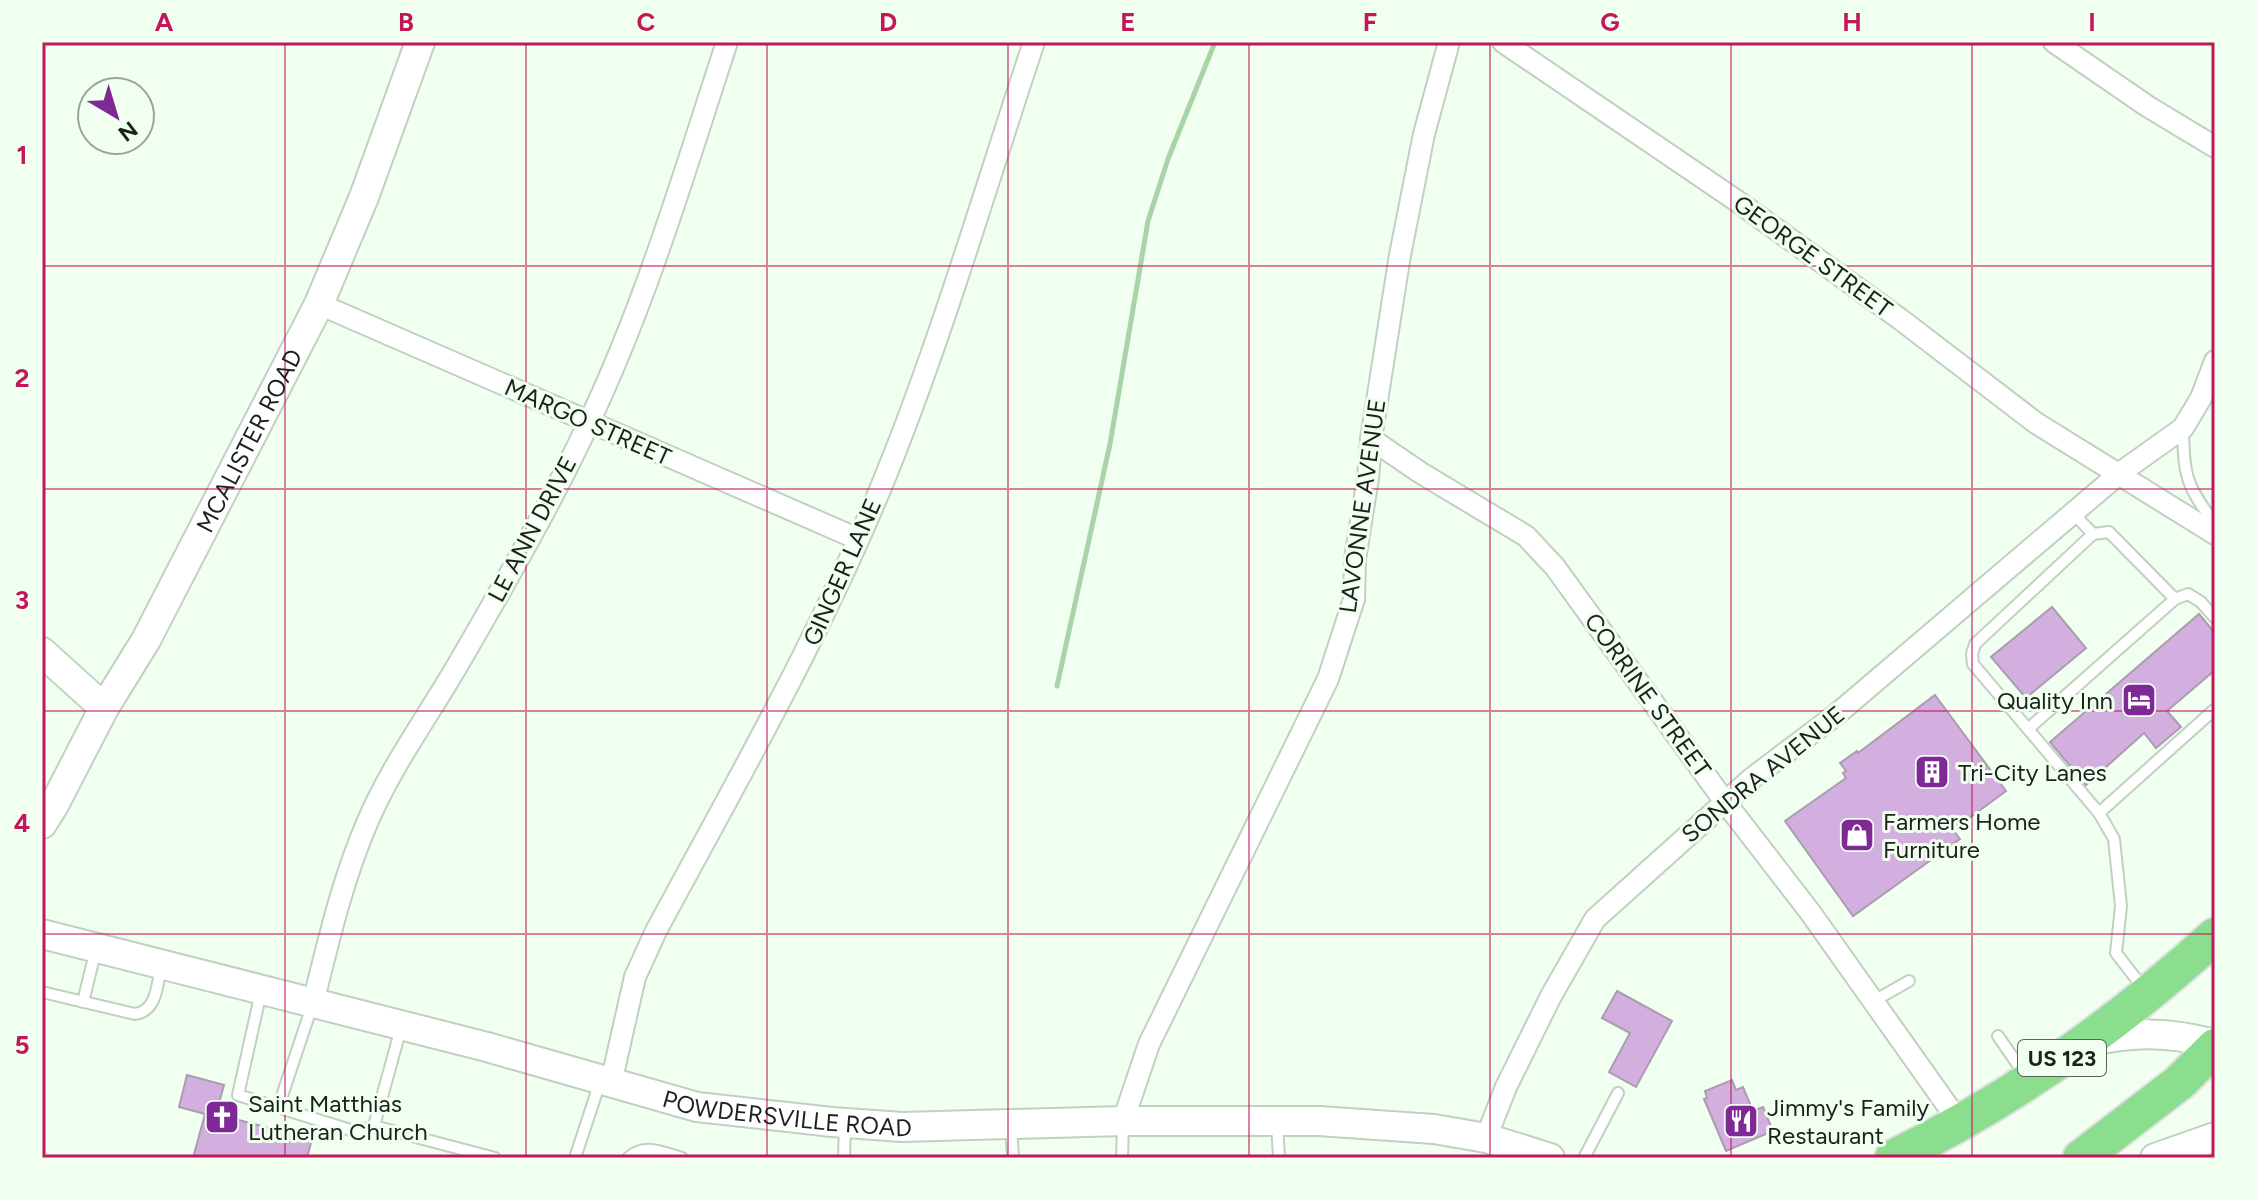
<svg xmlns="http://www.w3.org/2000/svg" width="2257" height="1200" viewBox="0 0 2257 1200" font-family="Figtree,sans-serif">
<rect width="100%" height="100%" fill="#f1fff1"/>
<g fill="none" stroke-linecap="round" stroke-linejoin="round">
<polyline stroke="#a8d4a8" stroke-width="5" points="1057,686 1110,444 1148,221 1168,159 1215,42"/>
</g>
<g fill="#d2afde" stroke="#aa9dae" stroke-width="2">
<polygon points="2052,607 2086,648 2026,698 1991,657"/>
<polygon points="2199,614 2215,633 2215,670 2167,711 2181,727 2156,748 2144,733 2086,785 2050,742"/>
<polygon points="1935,695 2006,791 1953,830 1960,839 1853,916 1785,821 1846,778 1843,773 1846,771 1840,763 1857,751 1858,753"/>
<polygon points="1617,991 1672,1021 1636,1087 1609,1072 1630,1033 1602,1018"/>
<polygon points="187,1075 224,1085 218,1107 233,1111 231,1118 312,1139 307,1158 193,1158 205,1114 179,1107"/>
<polygon points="1732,1080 1736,1090 1743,1087 1753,1111 1763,1107 1773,1131 1726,1151 1704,1099 1707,1098 1705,1091"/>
</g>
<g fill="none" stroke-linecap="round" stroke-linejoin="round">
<g stroke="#c1d1c1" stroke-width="14">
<g id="lane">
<path d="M 2183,428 C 2184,477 2186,485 2215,524"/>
<polyline points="2072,512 2093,534 2109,532 2175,599"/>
<polyline points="2028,729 1973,664 1972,654 1975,644 2093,534"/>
<polyline points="2099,813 2028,729 2175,599 2188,594 2201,602 2215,618"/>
<polyline points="2144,989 2116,953 2121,906 2114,839 2099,813 2215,709"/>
<path d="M 42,992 L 135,1014 C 157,1011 157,985 161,967"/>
<polyline points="261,992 238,1095 357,1132 374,1126"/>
<polyline points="83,1002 96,949"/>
<polyline points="1872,1002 1909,981"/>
<polyline points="401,1028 374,1126 495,1158"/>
<polyline points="1998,1036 2025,1075"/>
<polyline points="278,1108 313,1003"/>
<polyline points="1277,1124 1279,1158"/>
<polyline points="1011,1125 1013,1158"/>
<polyline points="575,1158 600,1082"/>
<path d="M 628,1158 C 645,1143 661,1152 682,1158"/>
<polyline points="844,1158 845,1124"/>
<polyline points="1122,1158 1123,1123"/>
<polyline points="1584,1158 1618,1093"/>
</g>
</g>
<g stroke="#c1d1c1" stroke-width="24">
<g id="street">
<polyline points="1503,42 1737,201 1900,319 2036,423 2215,534"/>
<polyline points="2054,42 2147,106 2215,147"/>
<polyline points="319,304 858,539"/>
<polyline points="1371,439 1421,473 1526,536 1555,567 1725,802 1810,912 1959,1122"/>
<path d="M 313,1003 C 328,943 342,881 367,823 C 391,766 429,715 460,661 C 505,583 551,504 589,422 C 647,300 685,170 727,42"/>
<path d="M 611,1083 L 635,977 L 656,931 C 740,775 829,621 894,455 C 947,320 988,180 1034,42"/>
<polyline points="1123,1121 1149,1044 1328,679 1354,599 1355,559 1368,478 1371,439 1400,255 1424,134 1449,42"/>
<polyline points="1486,1138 1506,1087 1551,996 1595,919 1751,779 1837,714 2120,473 2183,428 2201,398 2215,361"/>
</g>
</g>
<g stroke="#c1d1c1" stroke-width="32">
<g id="secondary">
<polyline points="42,652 104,708"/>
<path id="s1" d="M 42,824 L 54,805 L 104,708 L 146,640 L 319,304 L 364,197 L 420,42"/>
<path id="s2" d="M 42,934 L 487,1047 L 697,1107 L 832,1122 L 902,1127 L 1123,1121 L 1319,1121 L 1434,1129 L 1486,1138 L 1550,1158"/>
<path d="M 2086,1042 C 2135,1032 2166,1031 2215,1044"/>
<polyline points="2155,1158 2215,1137"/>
</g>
</g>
<g stroke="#dfe0df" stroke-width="40">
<g id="highway">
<path d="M 1893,1158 C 2010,1101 2119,1023 2215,936"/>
<polyline points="2081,1158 2180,1082 2215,1047"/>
</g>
</g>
<use href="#lane" stroke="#fff" stroke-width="10"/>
<use href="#street" stroke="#fff" stroke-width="20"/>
<use href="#secondary" stroke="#fff" stroke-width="28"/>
<use href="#highway" stroke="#8ade8d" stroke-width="36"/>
</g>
<path fill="none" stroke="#c2185b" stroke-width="2" stroke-opacity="0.55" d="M 285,42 L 285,1158M 526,42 L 526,1158M 767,42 L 767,1158M 1008,42 L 1008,1158M 1249,42 L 1249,1158M 1490,42 L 1490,1158M 1731,42 L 1731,1158M 1972,42 L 1972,1158M 42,266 L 2215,266M 42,489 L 2215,489M 42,711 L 2215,711M 42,934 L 2215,934"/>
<defs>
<g id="hotel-square" transform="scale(1.8)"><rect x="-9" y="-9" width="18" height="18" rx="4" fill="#7f2997" stroke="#f1fff1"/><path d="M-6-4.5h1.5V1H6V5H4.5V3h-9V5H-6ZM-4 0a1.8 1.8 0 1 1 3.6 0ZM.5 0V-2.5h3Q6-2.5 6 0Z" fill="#fff"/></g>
<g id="building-square" transform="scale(1.8)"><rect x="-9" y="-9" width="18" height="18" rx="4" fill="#7f2997" stroke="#f1fff1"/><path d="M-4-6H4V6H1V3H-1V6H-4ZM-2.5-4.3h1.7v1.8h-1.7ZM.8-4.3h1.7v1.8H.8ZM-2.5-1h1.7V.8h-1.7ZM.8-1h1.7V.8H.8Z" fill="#fff"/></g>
<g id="shop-square" transform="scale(1.8)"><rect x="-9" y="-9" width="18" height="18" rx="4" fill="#7f2997" stroke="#f1fff1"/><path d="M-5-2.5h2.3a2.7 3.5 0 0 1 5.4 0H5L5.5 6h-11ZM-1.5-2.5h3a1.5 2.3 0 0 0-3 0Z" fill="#fff"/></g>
<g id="church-square" transform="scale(1.8)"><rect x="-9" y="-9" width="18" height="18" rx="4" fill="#7f2997" stroke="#f1fff1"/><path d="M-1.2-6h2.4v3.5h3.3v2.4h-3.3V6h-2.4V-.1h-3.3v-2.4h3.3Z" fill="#fff"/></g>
<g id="restaurant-square" transform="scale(1.8)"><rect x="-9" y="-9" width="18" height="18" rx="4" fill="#7f2997" stroke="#f1fff1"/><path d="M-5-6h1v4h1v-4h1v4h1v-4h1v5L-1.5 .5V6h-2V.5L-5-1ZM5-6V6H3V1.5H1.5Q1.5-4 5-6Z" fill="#fff"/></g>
</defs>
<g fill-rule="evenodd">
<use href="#hotel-square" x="2139" y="700"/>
<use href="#building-square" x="1932" y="772"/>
<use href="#shop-square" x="1857" y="835"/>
<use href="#church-square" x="222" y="1117"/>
<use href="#restaurant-square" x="1741" y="1121"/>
</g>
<g text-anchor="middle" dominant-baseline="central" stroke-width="6" stroke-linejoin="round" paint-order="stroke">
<rect fill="#f1fff1" stroke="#5b645b" stroke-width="2" x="2018" y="1040" width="88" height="36" rx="6"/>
<g font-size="22" font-weight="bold" fill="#1b211b">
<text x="2062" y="1058">US 123</text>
</g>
<g font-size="24" fill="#1b211b" stroke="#f1fff1">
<text transform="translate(1813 256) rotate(36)">GEORGE STREET</text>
<text transform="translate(588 422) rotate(24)">MARGO STREET</text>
<text stroke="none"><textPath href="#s1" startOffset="436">MCALISTER ROAD</textPath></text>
<text transform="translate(1362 506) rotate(-82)">LAVONNE AVENUE</text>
<text transform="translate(532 529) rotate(-62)">LE ANN DRIVE</text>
<text transform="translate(842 572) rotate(-66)">GINGER LANE</text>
<text transform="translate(1648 695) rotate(54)">CORRINE STREET</text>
<text transform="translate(1763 774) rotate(-39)">SONDRA AVENUE</text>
<text stroke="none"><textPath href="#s2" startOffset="768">POWDERSVILLE ROAD</textPath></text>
</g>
<g font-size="24" fill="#1b211b" stroke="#f1fff1" text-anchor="start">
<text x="2113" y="700" text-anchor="end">Quality Inn</text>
<text x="1958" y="772">Tri-City Lanes</text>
<text x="1883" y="821">Farmers Home<tspan x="1883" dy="28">Furniture</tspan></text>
<text x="248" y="1103">Saint Matthias<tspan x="248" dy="28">Lutheran Church</tspan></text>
<text x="1767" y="1107">Jimmy's Family<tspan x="1767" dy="28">Restaurant</tspan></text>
</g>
</g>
<rect width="2257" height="1200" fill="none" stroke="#f1fff1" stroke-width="88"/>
<g transform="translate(116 116) rotate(142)"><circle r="38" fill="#f1fff1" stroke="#9ba69b" stroke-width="2"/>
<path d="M0-6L14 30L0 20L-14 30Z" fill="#7f2997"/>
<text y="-12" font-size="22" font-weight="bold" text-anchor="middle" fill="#1b211b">N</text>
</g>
<rect x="44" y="44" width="2169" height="1112" fill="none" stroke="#c2185b" stroke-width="3"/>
<g font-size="26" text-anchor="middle" font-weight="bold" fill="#c2185b">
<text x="164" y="31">A</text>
<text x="406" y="31">B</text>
<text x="646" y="31">C</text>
<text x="888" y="31">D</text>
<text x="1128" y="31">E</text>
<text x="1370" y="31">F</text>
<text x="1610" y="31">G</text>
<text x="1852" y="31">H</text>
<text x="2092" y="31">I</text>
<text x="22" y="164">1</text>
<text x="22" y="387">2</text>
<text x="22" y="609">3</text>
<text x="22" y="832">4</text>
<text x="22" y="1054">5</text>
</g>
</svg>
